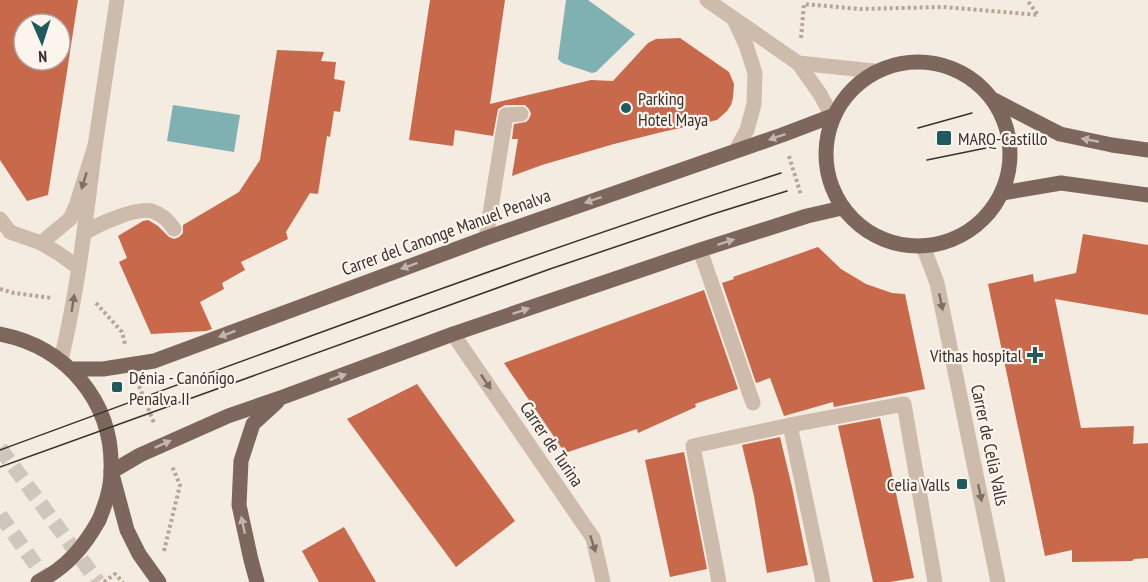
<svg xmlns="http://www.w3.org/2000/svg" width="1148" height="582" viewBox="0 0 1148 582" font-family="'PT Sans Narrow',sans-serif">
<rect width="100%" height="100%" fill="#f4ebe1"/>
<g fill="#7fb0b2">
<polygon points="566,0 588,0 635,34 596,72 592,73 562,63 558,59"/>
<polygon points="173,105 240,115 234,152 167,141"/>
</g>
<g fill="#c8694b" fill-rule="evenodd">
<path d="M 0,0 L 78,0 L 48,195 L 27,201 L 0,160 ZM 24,24 L 60,24 L 60,60 L 24,60 Z"/>
<polygon points="430,0 505,0 490,104 591,80 613,81 648,43 656,39 680,38 729,72 734,84 733,98 731,105 727,111 717,120 662,132 614,144 542,165 512,176 518,139 512,139 514,124 526,122 529,119 531,114 529,109 525,105 505,105 498,109 493,136 455,130 453,146 409,140"/>
<polygon points="277,50 324,52 321,61 336,62 334,79 345,81 340,112 334,111 330,137 327,136 318,194 310,193 286,232 288,239 241,262 245,270 222,283 224,289 200,302 212,329 206,331 151,334 119,262 127,258 118,236 143,221 148,220 158,226 169,237 174,239 179,237 183,233 183,225 239,192 260,160"/>
<polygon points="1083,234 1148,245 1148,315 1055,299 1081,428 1134,426 1133,444 1148,443 1148,558 1134,559 1132,561 1072,562 1072,550 1045,556 988,284 1033,274 1034,282 1076,273"/>
<polygon points="818,247 841,269 866,284 892,293 905,294 925,389 834,407 833,402 784,416 770,378 756,383 722,283 734,279 733,277"/>
<polygon points="704,290 738,389 695,404 696,407 638,433 637,429 565,453 504,363"/>
<polygon points="417,384 515,521 456,567 347,419"/>
<polygon points="880,418 914,578 890,582 873,582 838,426"/>
<polygon points="780,437 792,487 808,565 767,573 754,496 742,445"/>
<polygon points="684,452 707,569 670,577 645,460"/>
<polygon points="344,527 376,582 319,582 302,551"/>
</g>
<g fill="none" stroke-linecap="round" stroke-linejoin="round">
<g stroke="#cfc6bd" stroke-width="15" stroke-dasharray="15 8" stroke-linecap="butt">
<polyline points="0,448 98,582"/>
<polyline points="0,515 48,582"/>
</g>
<g stroke="#b9a596" stroke-width="4" stroke-dasharray="3 3" stroke-linecap="butt">
<polyline points="801,38 804,4 860,9 944,7 1038,15 1027,0"/>
<polyline points="789,156 801,195"/>
<polyline points="0,289 14,293 52,298"/>
<polyline points="96,303 122,332 125,344"/>
<polyline points="139,386 154,423"/>
<polyline points="164,551 180,485 172,466"/>
<polyline points="104,582 115,574 123,582"/>
</g>
<g stroke="#cdbbac" stroke-width="15">
<polyline points="707,0 798,63 820,94 832,116"/>
<polyline points="734,19 746,45 755,73 754,104 747,130 736,150"/>
<polyline points="798,63 874,71"/>
<polyline points="95,146 117,0"/>
<polyline points="0,219 10,232 41,243 58,253 79,268"/>
<path d="M 84,233 C 99,224 136,207 152,211 C 161,214 169,221 174,229"/>
<polyline points="486,238 506,115 521,114"/>
<path d="M 41,243 L 70,219 L 76,206 L 95,146 C 86,218 78,290 61,360"/>
<polyline points="923,246 937,283 998,582"/>
<polyline points="700,250 753,403"/>
<polyline points="453,334 593,538 603,582"/>
<polyline points="790,425 823,582"/>
<polyline points="719,582 693,446 790,425 904,404 935,582"/>
</g>
<g stroke="#7d675c" stroke-width="15">
<circle cx="918" cy="154" r="92"/>
<polyline points="994,100 1060,134 1112,145 1148,150"/>
<polyline points="1002,193 1061,183 1148,195"/>
<path d="M 0,334 C 67,347 114,402 111,472 C 111,489 105,505 99,520"/>
<polyline points="71,369 103,369 154,361 486,238 782,135 832,116"/>
<polyline points="111,472 140,455 228,416 283,397 453,334 700,250 807,216 842,208"/>
<polyline points="113,478 127,530 139,554 159,582"/>
<polyline points="257,582 251,560 239,505 241,461 253,424 277,402"/>
</g>
<g stroke="#3b302b" stroke-width="1.5">
<polyline points="918,128 972,113"/>
<polyline points="927,160 986,148"/>
<path d="M 0,450 C 260,355 518,257 781,173"/>
<polyline points="0,467 550,269 713,214 787,191"/>
</g>
<path stroke="#7d675c" stroke-width="15" d="M 38,582 C 66,568 84,547 99,520"/>
</g>
<defs><path id="oneway-solid" d="M-6-.8H1V-3.2L6.5 0L1 3.2V.8H-6Z" transform="scale(1.5)"/></defs>
<g fill="#c2b5ac">
<use href="#oneway-solid" transform="translate(777 137) rotate(161)"/>
<use href="#oneway-solid" transform="translate(1090 140) rotate(-169)"/>
<use href="#oneway-solid" transform="translate(593 200) rotate(161)"/>
<use href="#oneway-solid" transform="translate(726 242) rotate(-18)"/>
<use href="#oneway-solid" transform="translate(409 266) rotate(160)"/>
<use href="#oneway-solid" transform="translate(521 311) rotate(-19)"/>
<use href="#oneway-solid" transform="translate(227 334) rotate(160)"/>
<use href="#oneway-solid" transform="translate(338 377) rotate(-20)"/>
<use href="#oneway-solid" transform="translate(163 444) rotate(-24)"/>
<use href="#oneway-solid" transform="translate(243 525) rotate(-102)"/>
</g>
<g fill="#7d6f65">
<use href="#oneway-solid" transform="translate(84 181) rotate(107)"/>
<use href="#oneway-solid" transform="translate(941 302) rotate(78)"/>
<use href="#oneway-solid" transform="translate(73 303) rotate(-81)"/>
<use href="#oneway-solid" transform="translate(486 382) rotate(56)"/>
<use href="#oneway-solid" transform="translate(980 493) rotate(78)"/>
<use href="#oneway-solid" transform="translate(593 544) rotate(72)"/>
</g>
<g fill="#1f5a5e" stroke="#fbf5ee" stroke-width="2">
<circle cx="626" cy="108" r="6"/>
<rect x="936" y="130" width="16" height="16" rx="3"/>
<path d="M1032 346h6v6h6v6h-6v6h-6v-6h-6v-6h6z"/>
<rect x="111" y="381" width="12" height="12" rx="3"/>
<rect x="956" y="478" width="12" height="12" rx="3"/>
</g>
<g text-anchor="middle" dominant-baseline="central" stroke-width="4.5" stroke-linejoin="round" paint-order="stroke">
<g font-size="18" fill="#3b302b" stroke="#fbf5ee" text-anchor="start">
<text x="638" y="98">Parking<tspan x="638" dy="21">Hotel Maya</tspan></text>
<text x="958" y="138">MARQ-Castillo</text>
<text x="1022" y="355" text-anchor="end">Vithas hospital</text>
<text x="129" y="377">Dénia - Canónigo<tspan x="129" dy="21">Penalva II</tspan></text>
<text x="950" y="484" text-anchor="end">Celia Valls</text>
</g>
<g font-size="18" fill="#3b302b" stroke="#fbf5ee">
<text transform="translate(446 232) rotate(-20)">Carrer del Canonge Manuel Penalva</text>
<text transform="translate(552 444) rotate(56)">Carrer de Turina</text>
<text transform="translate(990 445) rotate(78)">Carrer de Celia Valls</text>
</g>
</g>
<g transform="translate(42 42) rotate(177)"><circle r="28" fill="#fbf5ee" stroke="#aea6a0" stroke-width="1.5"/>
<path d="M0-4.5L10 22L0 15L-10 22Z" fill="#1f5a5e"/>
<text y="-9" font-size="16" font-weight="bold" text-anchor="middle" fill="#3b302b">N</text>
</g>
</svg>
